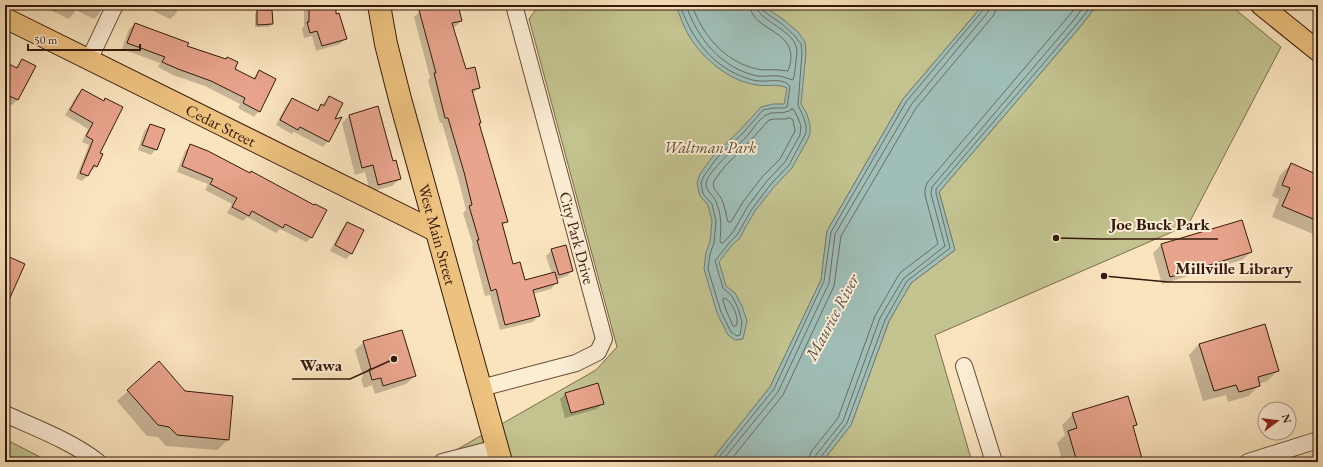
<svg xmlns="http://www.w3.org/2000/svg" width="1323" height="467" viewBox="0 0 1323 467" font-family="'EB Garamond',serif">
<rect width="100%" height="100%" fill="#fae4be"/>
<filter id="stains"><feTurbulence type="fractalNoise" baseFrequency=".005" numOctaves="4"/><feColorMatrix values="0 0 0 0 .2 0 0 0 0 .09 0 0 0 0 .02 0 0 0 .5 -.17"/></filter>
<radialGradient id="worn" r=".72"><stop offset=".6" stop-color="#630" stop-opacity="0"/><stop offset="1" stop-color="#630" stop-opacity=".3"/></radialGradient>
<g fill="#c2c38f" stroke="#7c6e4e">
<polygon points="539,5 983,5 903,99 827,231 821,280 770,387 710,462 435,462 596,370 617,347 529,19"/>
<polygon points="1097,5 1230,5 1281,47 1188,225 935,335 972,462 822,462 851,425 889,321 911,283 955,250 939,192 1080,27"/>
<polygon points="5,439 50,462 5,462"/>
</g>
<g fill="#9fbeb7" stroke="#757c73">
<path d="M 676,5 L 762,5 L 784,20 L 798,32 L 805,42 L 806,53 L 801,104 L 807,114 L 810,125 L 810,133 L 808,139 L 792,168 L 774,187 L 755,211 L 745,228 L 740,238 L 732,245 L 719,262 L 726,286 L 735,293 L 742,306 L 747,321 L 743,339 L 735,340 L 728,335 L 717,313 L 704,269 L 706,252 L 710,242 L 712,221 L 708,205 L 700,196 L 697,183 L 700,174 L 713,156 L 740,130 L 761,107 L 773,104 L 784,104 L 787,88 C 775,83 768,87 757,85 C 729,81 703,59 689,36 C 683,26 680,16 676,5 Z"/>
<polygon points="983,5 1097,5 1080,27 939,192 955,250 911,283 889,321 851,425 822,462 710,462 770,387 821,280 827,231 903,99"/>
</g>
<g fill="#0003">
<polygon points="39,5 103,5 99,14 94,19 76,10 69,19"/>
<polygon points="143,5 180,5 175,15 170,19 143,6"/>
<polygon points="218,5 240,5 236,9 218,9"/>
<polygon points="304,5 335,5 335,15 346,38 340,44 316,51 312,36 304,38 302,29 304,26"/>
<polygon points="445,5 457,5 461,21 455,27 452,27 465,70 479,88 472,94 480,122 478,124 506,222 502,226 513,265 525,281 552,274 546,256 552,250 572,271 567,276 556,280 556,283 551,289 533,294 538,316 533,322 500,330 490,295 485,296 472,247 473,245 463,213 466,210 458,178 442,123 440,123 428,80 430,78 414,17 420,11"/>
<polygon points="257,11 271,11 272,24 269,27 255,27 255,14"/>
<polygon points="135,24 186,46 225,60 227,58 234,69 253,79 259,71 259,111 254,117 238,108 240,104 205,86 173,75 158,67 160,63 122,49 129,29"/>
<polygon points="22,60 34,66 17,100 12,105 5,102 5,63 15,68"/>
<polygon points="82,90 103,102 97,166 91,171 90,171 87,176 82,181 76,178 89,145 82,142 88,129 65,115 77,95"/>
<polygon points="329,97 333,121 328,141 323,147 294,132 292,134 276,125 287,104 292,99 316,111"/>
<polygon points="377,107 393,162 400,179 392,186 370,192 365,172 355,175 342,123 349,116"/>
<polygon points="150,125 156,149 151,155 138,150 144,131"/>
<polygon points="191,145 314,206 312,237 306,242 280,229 276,233 247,217 243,221 227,213 232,204 205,190 208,184 177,172 185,151"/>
<polygon points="1291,164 1318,176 1318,236 1272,217 1279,199 1272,196 1280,175"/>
<polygon points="1241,221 1251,252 1242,260 1162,284 1153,253 1161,245"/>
<polygon points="348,223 363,231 351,254 346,259 330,251 342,229"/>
<polygon points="364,342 415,376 406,384 375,394 372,385 364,388 361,379 363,376 355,350"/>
<polygon points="1199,344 1278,371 1267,381 1259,384 1259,385 1249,396 1228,402 1226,395 1203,401 1189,355"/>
<polygon points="159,363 228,440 217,450 166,446 158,437 147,436 117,401"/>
<polygon points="565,394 603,403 597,409 565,418 560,399"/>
<polygon points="1073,414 1136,425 1132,428 1142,462 1063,462 1057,443 1065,435 1062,425"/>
</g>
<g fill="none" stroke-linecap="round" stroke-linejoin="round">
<g stroke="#6a6c62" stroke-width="1">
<path d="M 680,5 C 690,35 710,64 741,76 C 746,78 753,81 759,81 C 768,82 785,77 790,87 L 787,107 L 784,108 L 773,108 L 763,110 L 743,133 L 716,159 L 704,176 L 701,183 L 703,194 L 712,204 L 716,221 L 714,243 L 710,254 L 708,269 L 721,312 L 731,332 L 737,336 L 740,335 L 742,322 L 738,308 L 732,296 L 723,288 L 715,261 L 729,243 L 737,235 L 752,209 L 771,184 L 789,165 L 806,133 L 806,125 L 803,116 L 798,105 L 802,53 L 801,44 L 794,35 L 782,24 L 762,10 L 761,5"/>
<path d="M 686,5 C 697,38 721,68 757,76 C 764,77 771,75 778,76 C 783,76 788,79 793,80 C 795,75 795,68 796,62 C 796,57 798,51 796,46 C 791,29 756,19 756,5"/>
<path d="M 692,5 C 702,35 725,62 757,69 C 764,71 772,69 779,70 C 782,70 785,71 788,71 C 804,29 751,33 750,5"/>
<path d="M 792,109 L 794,110 L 798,118 L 801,126 L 800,135 L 785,162 L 767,181 L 748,206 L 733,232 L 723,243 L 721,243 L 720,241 C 721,228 722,215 716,202 C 714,195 706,192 706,184 C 707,171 739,145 748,135 C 753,129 759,119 766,115 C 775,110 783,116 792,109 Z"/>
<path d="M 790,118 L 793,120 L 795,131 L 780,159 L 762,177 L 743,202 L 731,222 L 728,222 C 726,215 725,205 721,198 C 718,192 711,189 714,181 L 725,166 L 751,140 L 769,120 L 774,119 L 785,119 Z"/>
<path d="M 724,298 C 732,300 740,319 736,326 L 733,326 L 726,310 L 723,300 Z"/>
<polyline points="715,462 774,389 824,281 831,232 906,102 984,9 985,5"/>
<polyline points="721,462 778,392 829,283 835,234 911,105 988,12 990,5"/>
<polyline points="729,462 783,395 834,286 841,236 916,108 993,16 996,10 996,5"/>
<polyline points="808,462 811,452 838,418 875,316 898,276 901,272 938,244 925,195 925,189 927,183 1078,5"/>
<polyline points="814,462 816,455 843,421 880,318 903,279 945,246 931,194 932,187 1073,21 1085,5"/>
<polyline points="819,462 820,458 847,423 885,320 907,281 950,248 936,193 936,189 1077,24 1092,5"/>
</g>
</g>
<g fill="#e8a48c" stroke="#35190c">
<polygon points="309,5 336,5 336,14 339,13 347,39 322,46 317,31 310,33 307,22 309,22"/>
<polygon points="441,5 458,5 462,21 452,23 466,69 475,67 480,88 472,90 481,123 479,123 508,222 502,223 513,264 520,262 525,280 555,272 558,283 533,290 540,316 505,325 496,289 491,291 477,240 479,240 469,206 472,205 464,172 448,118 445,118 434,73 436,73 419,10"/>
<polygon points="257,10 272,10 273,24 257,25"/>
<polygon points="135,23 189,43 187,46 226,59 227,57 238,62 235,69 255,79 259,70 276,79 260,112 243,103 245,98 211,81 178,69 162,62 165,57 127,43"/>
<polygon points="22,59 36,66 18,100 5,94 5,62 17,68"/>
<polygon points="82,89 104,101 105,98 123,107 100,153 103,154 97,167 94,165 88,176 80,173 93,140 86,136 93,123 70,110"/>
<polygon points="329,96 343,103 335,119 342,117 329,142 300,127 298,130 280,120 292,98 318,111 321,104 324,106"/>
<polygon points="378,106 393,161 396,160 401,179 378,185 373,165 362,168 349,115"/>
<polygon points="150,124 165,129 157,150 142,145"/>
<polygon points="190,144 208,151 250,173 251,171 314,205 315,204 327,210 312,238 285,224 283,228 252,211 249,216 232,207 237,198 210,184 213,179 182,166"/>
<polygon points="1291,163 1318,175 1318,221 1282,206 1290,188 1282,185"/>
<polygon points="1242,220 1252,252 1170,277 1161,244"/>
<polygon points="347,222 364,230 352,254 335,245"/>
<polygon points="566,245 573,271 559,275 551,249"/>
<polygon points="5,255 25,264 5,309"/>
<polygon points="1265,324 1279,371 1258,377 1260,386 1239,392 1236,385 1214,391 1199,344"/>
<polygon points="402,330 416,376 383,386 381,378 372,380 369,369 371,369 363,341"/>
<polygon points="159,361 185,391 233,396 229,440 177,435 169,427 158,425 127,390"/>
<polygon points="598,383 604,404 571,413 565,393"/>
<polygon points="1128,396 1137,425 1133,426 1143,462 1077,462 1068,431 1077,428 1072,413"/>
</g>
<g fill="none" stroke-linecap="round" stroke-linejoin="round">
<g stroke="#664c38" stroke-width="18">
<g id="minor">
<polyline points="89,60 115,5"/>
<polyline points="964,366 994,462"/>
<polyline points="481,388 576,363 598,352 604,339 514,5"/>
<path d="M 5,414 C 36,428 71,441 98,462"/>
<polyline points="442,462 497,448"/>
<polyline points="1248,462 1318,440"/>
</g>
</g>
<g stroke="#35190c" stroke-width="22">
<g id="major">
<polyline points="1261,5 1318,51"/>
<path id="s1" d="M 5,18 L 437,232"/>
</g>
</g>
<g stroke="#35190c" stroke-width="24">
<g id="highway">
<path id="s2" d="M 379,5 L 386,44 L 400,99 L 501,462"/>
</g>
</g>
<use href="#minor" stroke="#fcedd5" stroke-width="16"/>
<use href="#major" stroke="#edc27f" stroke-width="20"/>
<use href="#highway" stroke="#edc27f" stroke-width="22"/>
</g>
<g text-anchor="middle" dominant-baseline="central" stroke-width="4" stroke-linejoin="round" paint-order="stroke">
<g font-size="16" fill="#35190c" stroke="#fcedd5">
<text stroke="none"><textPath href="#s1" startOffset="241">Cedar Street</textPath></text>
<text stroke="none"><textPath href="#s2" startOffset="237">West Main Street</textPath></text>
<text transform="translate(577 238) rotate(75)">City Park Drive</text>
</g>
<g font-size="16" font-style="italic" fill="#5f4c33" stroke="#fcedd5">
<text x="710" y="147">Waltman Park</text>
</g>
<g font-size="17" font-style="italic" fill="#5a5348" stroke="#fcedd5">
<text transform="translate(832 317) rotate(-62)">Maurice River</text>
</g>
</g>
<path fill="none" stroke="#35190c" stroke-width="1.5" d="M1056 238L1102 239H1218M1104 276L1168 282H1301M394 359L350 379H292"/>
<g fill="#35190c" stroke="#fcedd5" stroke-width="1.5">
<circle cx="1056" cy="238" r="4"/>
<circle cx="1104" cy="276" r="4"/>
<circle cx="394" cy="359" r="4"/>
</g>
<g font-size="17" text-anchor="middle" font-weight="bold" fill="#35190c" stroke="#fcedd5" stroke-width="4" stroke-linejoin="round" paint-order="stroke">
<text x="1160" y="230">Joe Buck Park</text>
<text x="1234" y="274">Millville Library</text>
<text x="321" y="371">Wawa</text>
</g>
<rect width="1323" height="467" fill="none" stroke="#fae4be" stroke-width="20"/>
<rect x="6" y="6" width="1311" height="455" fill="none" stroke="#35190c" stroke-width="2"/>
<rect x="10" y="10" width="1303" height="447" fill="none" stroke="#35190c"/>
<g transform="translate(1277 421) rotate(75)"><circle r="19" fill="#fcedd5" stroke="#ac9885"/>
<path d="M0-3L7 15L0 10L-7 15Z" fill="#8f2418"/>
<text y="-6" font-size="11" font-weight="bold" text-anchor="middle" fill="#35190c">N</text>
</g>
<path d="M28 44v6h112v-6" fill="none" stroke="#35190c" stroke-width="2"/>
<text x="34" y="44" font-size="12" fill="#35190c" stroke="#fcedd5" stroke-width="3" paint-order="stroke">50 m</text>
<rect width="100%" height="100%" filter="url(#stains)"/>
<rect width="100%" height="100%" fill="url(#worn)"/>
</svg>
